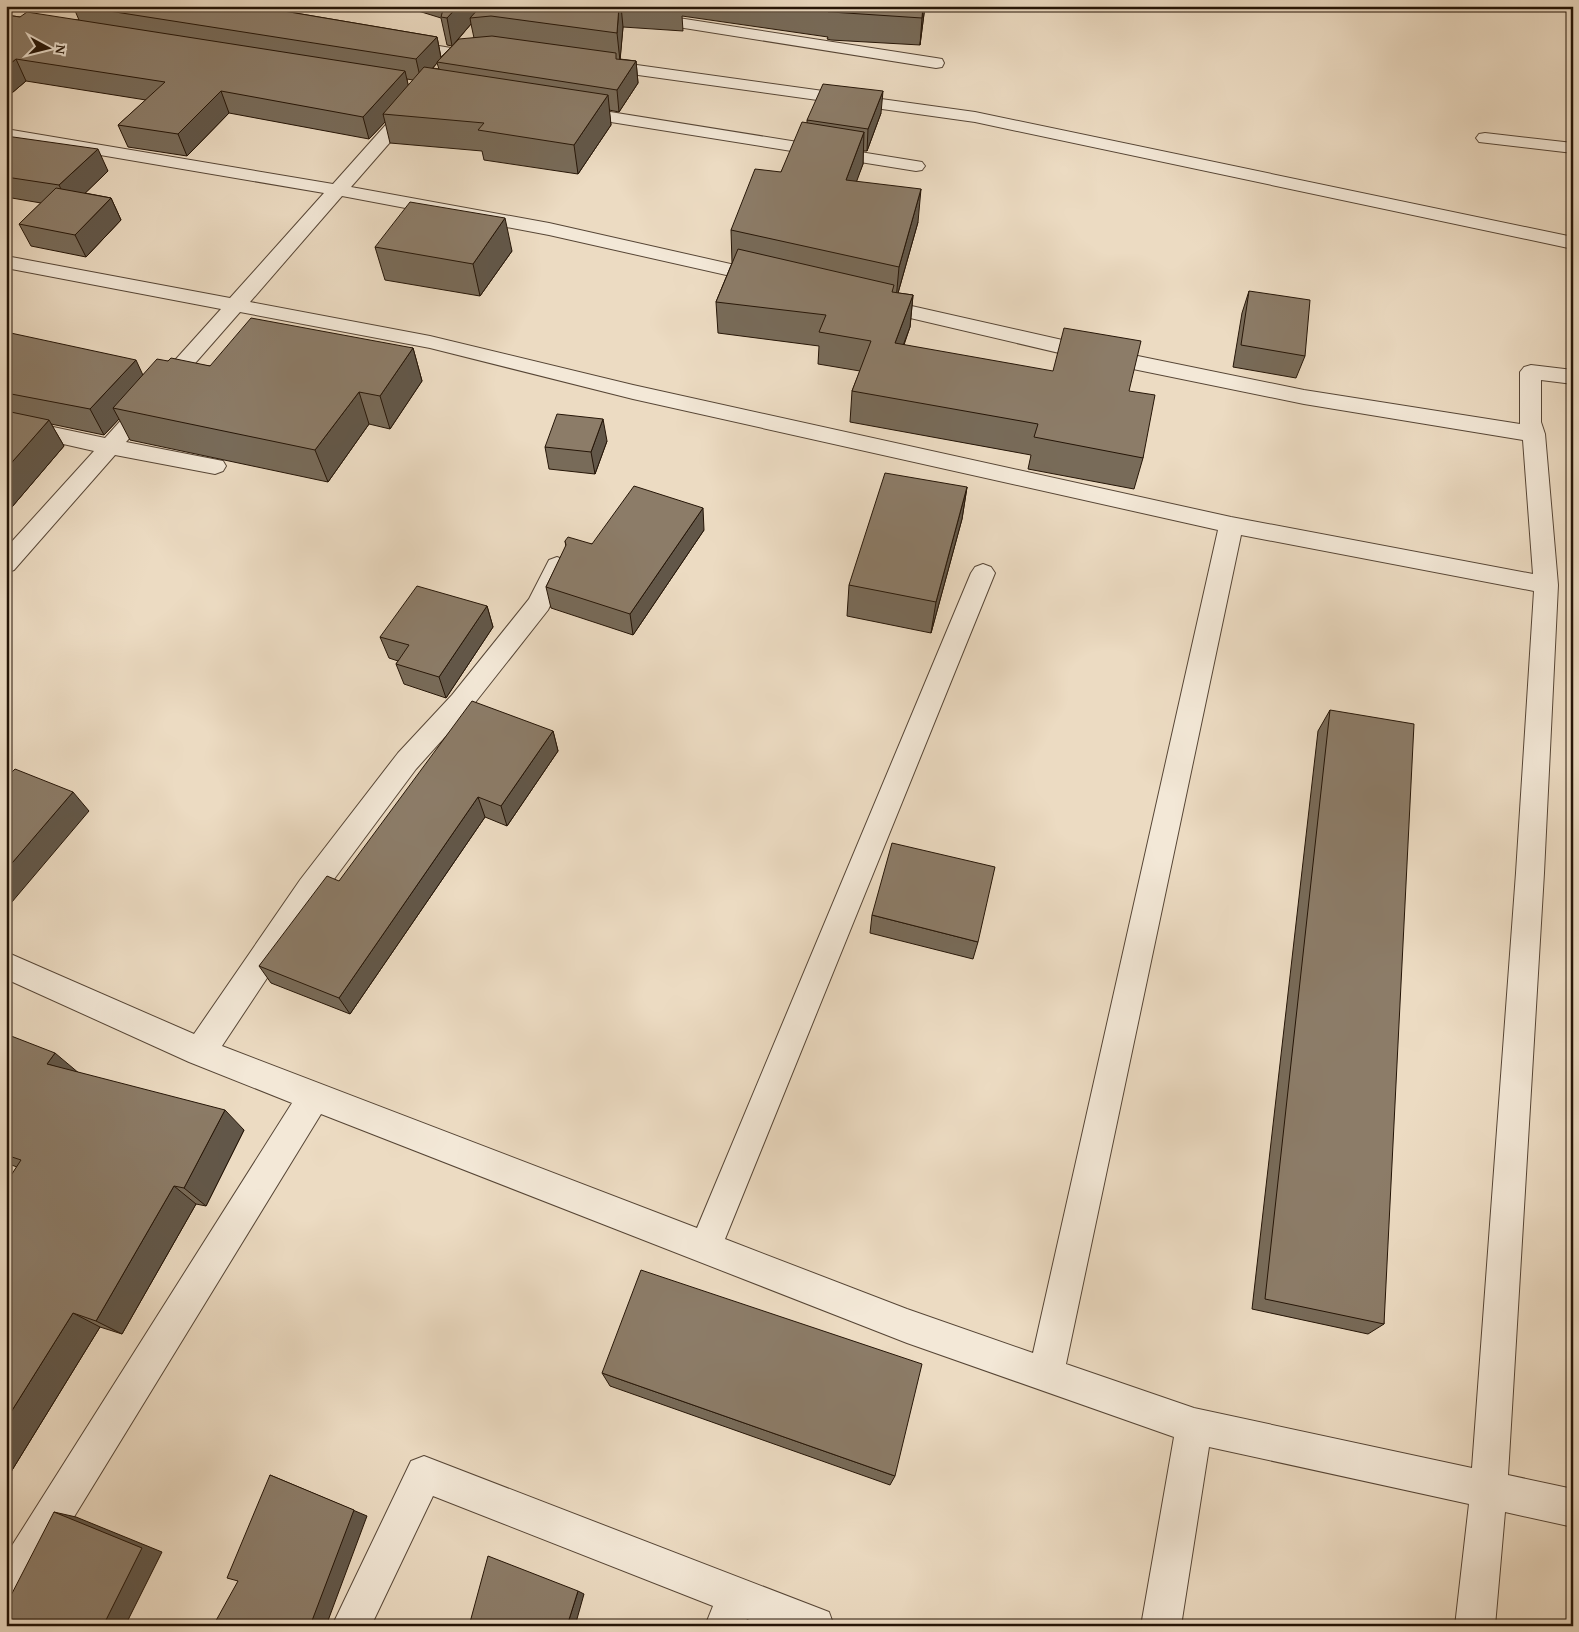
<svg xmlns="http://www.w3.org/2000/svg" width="1579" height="1632" viewBox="0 0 1579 1632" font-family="'Gentium Book Plus',serif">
<rect width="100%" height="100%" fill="#ecdbc2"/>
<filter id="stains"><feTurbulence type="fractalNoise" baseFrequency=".004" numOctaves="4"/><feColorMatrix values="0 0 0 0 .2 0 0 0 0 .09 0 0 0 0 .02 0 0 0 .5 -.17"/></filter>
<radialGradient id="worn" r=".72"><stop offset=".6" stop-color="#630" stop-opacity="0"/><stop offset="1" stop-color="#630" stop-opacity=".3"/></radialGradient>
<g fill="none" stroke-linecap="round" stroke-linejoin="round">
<g stroke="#574636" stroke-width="2">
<g id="minor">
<polygon points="646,13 936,58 942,59 944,63 942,67 936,68 640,21 638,18 640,15"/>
<path d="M 403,40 L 457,49 L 490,48 L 492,52 L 490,56 C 460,63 426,56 397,48 L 395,45 L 397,42 Z"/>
<polygon points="601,60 975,112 1573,237 1573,249 975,122 595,69 593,65 595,61"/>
<path d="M 413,100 L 419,101 L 422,105 L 419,109 L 351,187 L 549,223 L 766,272 L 773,274 L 776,278 L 773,282 L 766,284 L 549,235 L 342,196 L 250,302 L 430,336 L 633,385 L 1231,517 L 1533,574 L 1523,440 L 1304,404 L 1089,360 L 876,310 L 869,308 L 866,304 L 869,300 L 876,298 L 1089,346 L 1304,390 L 1520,424 L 1520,372 L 1524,367 L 1531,365 L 1573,370 L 1573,384 L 1541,380 L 1541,422 L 1545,434 L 1558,585 L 1544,873 L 1508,1475 L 1573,1489 L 1573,1527 L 1505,1512 L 1495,1626 L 1455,1626 L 1469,1504 L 1209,1447 L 1181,1626 L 1141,1626 L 1174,1437 L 907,1343 L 321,1114 L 20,1605 L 6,1610 L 6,1555 L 292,1103 L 189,1062 L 6,979 L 6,952 L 194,1034 L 300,880 L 398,753 L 452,695 L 529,599 L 549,560 L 557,557 L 565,560 L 569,566 L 548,610 L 470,709 L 416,769 L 320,898 L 222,1046 L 697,1228 L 971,573 L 975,567 L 983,564 L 991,567 L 995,573 L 725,1239 L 907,1309 L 1033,1353 L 1218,530 L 633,399 L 430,348 L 240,312 L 126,442 L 223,461 L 226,466 L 223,471 L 215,474 L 115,455 L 14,570 L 6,573 L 6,548 L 94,451 L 6,431 L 6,417 L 105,438 L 221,309 L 6,268 L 6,256 L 230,298 L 324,193 L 6,139 L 6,129 L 333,184 L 407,101 ZM 1241,535 L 1534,591 L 1516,873 L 1472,1468 L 1194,1408 L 1066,1364 Z"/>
<polygon points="573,106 916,161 922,162 925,166 922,170 916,171 567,115 564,111 567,107"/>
<polygon points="1485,133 1573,143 1573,153 1479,142 1476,138 1479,134"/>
<polygon points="424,1456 829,1612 834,1626 764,1626 747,1619 744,1626 705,1626 713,1606 433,1496 371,1626 332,1626 411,1461"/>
</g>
</g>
<use href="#minor" fill="#f3e8d7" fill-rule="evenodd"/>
</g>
<g fill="#786b59" stroke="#251507" fill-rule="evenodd">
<path d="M 73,6 L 254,6 L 437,37 L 441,57 L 452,46 L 447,45 L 441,18 L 415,10 L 414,6 L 925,6 L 920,45 L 831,40 L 827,39 L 828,37 L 682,16 L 683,31 L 623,27 L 620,59 L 636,61 L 638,83 L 619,112 L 609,110 L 611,125 L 578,174 L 484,160 L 482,151 L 390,143 L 385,122 L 369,139 L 229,113 L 187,156 L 128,147 L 118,125 L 146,100 L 26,81 L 6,98 L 6,15 L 20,17 L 79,20 ZM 471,24 L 474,38 L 456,42 ZM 437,63 L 439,69 L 433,68 ZM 407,79 L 413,80 L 408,85 Z"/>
<polygon points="881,113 867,151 863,151 863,164 856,181 918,222 898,293 913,295 910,327 904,345 1129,391 1143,458 1134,489 1028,469 1031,455 850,422 852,391 860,371 818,364 819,346 718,333 716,302 732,263 731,230 781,172 807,123 807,120"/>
<polygon points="6,136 108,171 85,193 111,198 121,220 86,257 31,246 19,224 41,203 6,197"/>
<polygon points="375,247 512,251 480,296 385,280"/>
<polygon points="1249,291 1305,356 1296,378 1233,367 1242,313"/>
<polygon points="6,332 143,375 168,361 210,366 413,348 422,381 390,429 369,424 328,482 130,440 119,419 104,435 51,424 64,446 6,514"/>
<polygon points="607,441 595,474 549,469 545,447"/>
<polygon points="967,487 962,519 931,633 847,616 849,585"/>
<polygon points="704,530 633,635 551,608 546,587 566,547 565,541 592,544"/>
<polygon points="487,606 493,627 446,698 404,684 396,664 398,661 389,658 380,637"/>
<polygon points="1330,710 1384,1324 1368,1334 1252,1309 1318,731"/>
<polygon points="553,731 558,751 507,826 485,817 350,1014 271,983 259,966 339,881"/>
<polygon points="872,915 978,942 973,959 870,933"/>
<polygon points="6,1034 77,1072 244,1130 206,1206 196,1204 122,1334 100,1327 6,1480 6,1183 17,1167 6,1163"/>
<polygon points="602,1373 895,1476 890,1485 610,1386"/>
</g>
<g fill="#625749" stroke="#251507">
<polygon points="458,6 487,6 470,18 471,24 452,46 447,18"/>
<polygon points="619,6 621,6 623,27 620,61 617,33"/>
<polygon points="923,6 925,6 920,45 922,18"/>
<polygon points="437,37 441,58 437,62 437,63 421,81 416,59"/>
<polygon points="16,59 26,81 6,98 6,67"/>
<polygon points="636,61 638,83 619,112 617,90"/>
<polygon points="405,71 410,93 383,114 385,122 369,139 363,117"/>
<polygon points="221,91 229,113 187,156 178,134"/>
<polygon points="883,91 881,113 867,151 868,129"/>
<polygon points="608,95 611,125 578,174 574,145"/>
<polygon points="864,132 863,164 845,213 846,180"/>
<polygon points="98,149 108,171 70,208 59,185"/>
<polygon points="921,189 918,222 896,300 899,267"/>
<polygon points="111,198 121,220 86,257 75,235"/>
<polygon points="505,218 512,251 480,296 473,264"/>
<polygon points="913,295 910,327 892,375 895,343"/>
<polygon points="413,348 422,381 390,429 380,396"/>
<polygon points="136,360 148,386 113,408 119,419 104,435 90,409"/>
<polygon points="359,392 369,424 328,482 315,450"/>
<polygon points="603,419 607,441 595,474 591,452"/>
<polygon points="49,420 64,446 6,514 6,469"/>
<polygon points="967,487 962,519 931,633 936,602"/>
<polygon points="703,508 704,530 633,635 630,614"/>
<polygon points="487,606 493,627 446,698 439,677"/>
<polygon points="553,731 558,751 507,826 501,806"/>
<polygon points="73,792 89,811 6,909 6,870"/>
<polygon points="478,797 485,817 350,1014 339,998"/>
<polygon points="55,1053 80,1074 47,1064"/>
<polygon points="225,1110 244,1130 206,1206 184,1188"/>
<polygon points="174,1186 196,1204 122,1334 96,1321"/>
<polygon points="73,1313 100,1327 6,1480 6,1420"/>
<polygon points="270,1475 367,1516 326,1626 310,1626"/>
<polygon points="54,1512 76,1517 162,1552 125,1626 103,1626"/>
<polygon points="578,1591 584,1594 575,1626 567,1626"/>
</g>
<g fill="#8c7c68" stroke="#251507">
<polygon points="77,6 254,6 437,37 416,59"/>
<polygon points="444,6 458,6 447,18 441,17"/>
<polygon points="481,6 619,6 617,33 491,16 470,18"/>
<polygon points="807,6 923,6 922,18 831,12 828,12 829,9"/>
<polygon points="27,12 405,71 363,117 221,91 178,134 118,125 165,82 16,59 6,67 6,15 20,17"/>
<polygon points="492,36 616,53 616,59 636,61 617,90 437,62 459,39"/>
<polygon points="424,67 608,95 574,145 478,130 484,123 383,114"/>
<polygon points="823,84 883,91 868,129 807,120"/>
<polygon points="802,122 864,132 846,180 921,189 899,267 731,230 755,169 781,172"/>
<polygon points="6,136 98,149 59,185 6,177"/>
<polygon points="56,188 111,198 75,235 19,224"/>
<polygon points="410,202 505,218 473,264 375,247"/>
<polygon points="738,249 894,285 892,292 913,295 895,343 1053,371 1064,328 1141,341 1129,391 1155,395 1143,458 1034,437 1038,424 852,391 871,341 819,332 826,315 716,302"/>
<polygon points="1249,291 1310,300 1305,356 1241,345"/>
<polygon points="251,318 413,348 380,396 359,392 315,450 113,408 157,359 168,361 171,358 210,366"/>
<polygon points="6,332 136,360 90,409 6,393"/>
<polygon points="6,411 49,420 6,469"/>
<polygon points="557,414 603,419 591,452 545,447"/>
<polygon points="885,473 967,487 936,602 849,585"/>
<polygon points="634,486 703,508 630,614 546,587 566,545 565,541 568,537 592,544"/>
<polygon points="417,586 487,606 439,677 396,664 409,645 380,637"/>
<polygon points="472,701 553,731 501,806 478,797 339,998 259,966 327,876 339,881"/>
<polygon points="1330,710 1414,724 1384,1324 1265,1299"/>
<polygon points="15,769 73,792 6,870 6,778"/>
<polygon points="892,843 995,867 978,942 872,915"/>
<polygon points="6,1034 55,1053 47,1064 225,1110 184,1188 174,1186 96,1321 73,1313 6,1420 6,1183 21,1160 6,1155"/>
<polygon points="641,1270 922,1364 895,1476 602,1373"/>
<polygon points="270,1475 354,1510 310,1626 213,1626 238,1581 227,1578"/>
<polygon points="54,1512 142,1548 103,1626 6,1626 6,1605"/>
<polygon points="488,1556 578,1591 567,1626 469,1626"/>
</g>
<rect width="1579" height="1632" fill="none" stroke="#ecdbc2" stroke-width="25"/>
<rect x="8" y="8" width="1564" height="1617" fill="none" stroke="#251507" stroke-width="2.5"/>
<rect x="12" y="12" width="1554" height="1607" fill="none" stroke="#251507"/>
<g transform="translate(48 48) rotate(97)" stroke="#f3e8d7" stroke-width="4" paint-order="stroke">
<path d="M0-4L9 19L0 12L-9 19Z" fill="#251507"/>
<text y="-8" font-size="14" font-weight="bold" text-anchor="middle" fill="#251507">N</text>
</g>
<rect width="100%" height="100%" filter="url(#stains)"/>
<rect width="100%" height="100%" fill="url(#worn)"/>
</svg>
